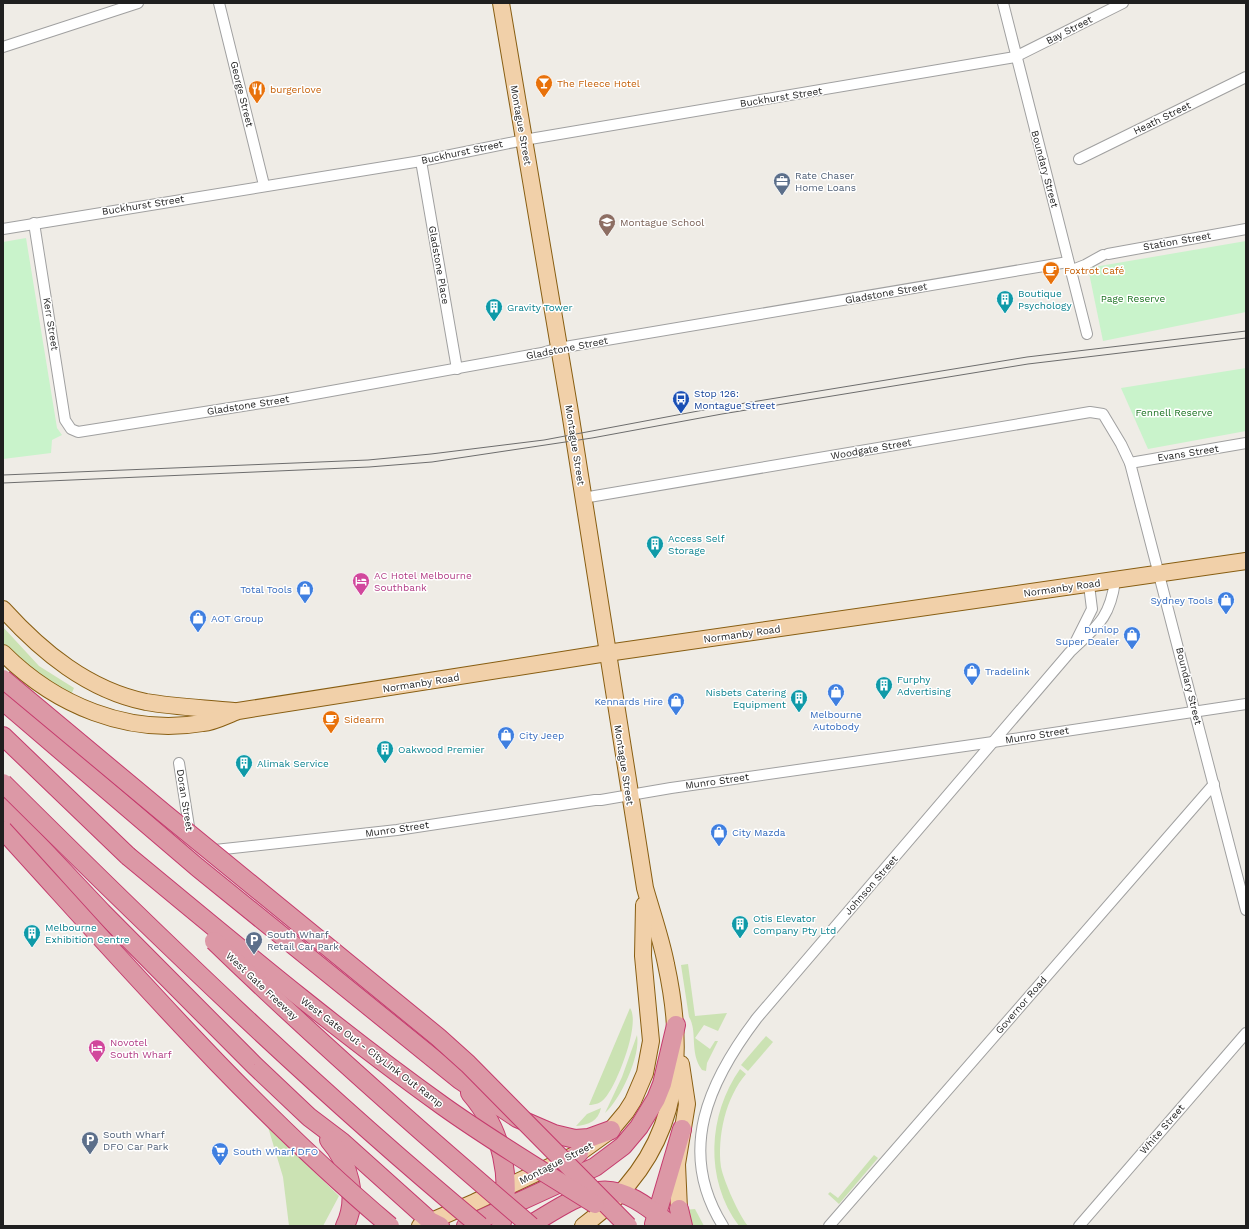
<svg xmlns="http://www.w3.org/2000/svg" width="1249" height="1229" viewBox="0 0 1249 1229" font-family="'Work Sans',sans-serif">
<rect width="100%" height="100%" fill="#efece6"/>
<g fill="#cbe2b3">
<polygon points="3,627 39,666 74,688 71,695 21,662 3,644"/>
<path d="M 688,964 L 695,1016 L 727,1013 L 718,1031 L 704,1025 L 695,1038 L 710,1049 L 715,1041 L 718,1041 L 707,1063 L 706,1071 L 702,1070 C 689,1052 698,1032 689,1017 L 681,965 Z"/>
<path d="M 630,1008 C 641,1023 617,1085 605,1098 C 601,1103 595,1105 589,1105 Z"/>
<path d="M 637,1035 C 641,1056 620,1100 605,1113 L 622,1077 Z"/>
<polygon points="766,1036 773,1042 748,1071 741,1065"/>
<path d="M 740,1069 L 746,1074 C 726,1097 717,1136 721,1167 C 724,1182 739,1215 748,1226 L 739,1226 C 704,1179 708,1115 740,1069 Z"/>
<path d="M 601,1108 C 598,1121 589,1125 576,1126 L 587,1114 Z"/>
<polygon points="268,1127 339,1196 323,1226 289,1226 283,1177"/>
<polygon points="874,1155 878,1158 839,1204 828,1194 830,1192 838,1198"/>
<polygon points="695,1209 704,1226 690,1226 684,1210"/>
</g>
<g fill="#c9f3cb">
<polygon points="26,238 57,428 62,435 52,440 51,453 3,459 3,242"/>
<polygon points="1246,241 1246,312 1103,341 1088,268"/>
<polygon points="1246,368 1246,431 1148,449 1121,388"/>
</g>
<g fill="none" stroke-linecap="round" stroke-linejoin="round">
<g stroke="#a0a0a0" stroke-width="12">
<g id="street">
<polyline points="219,3 264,185"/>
<polyline points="1003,3 1087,334"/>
<polyline points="3,47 138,3"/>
<polyline points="1079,159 1246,77"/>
<polyline points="421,161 457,369"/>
<polyline points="34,223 65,420 71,429 78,432 287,399 542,353 559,348 1068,262"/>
<polyline points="3,229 421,161 524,140 1015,57 1123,3"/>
<polyline points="1108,254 1246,229"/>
<polyline points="1070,271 1085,265 1103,255"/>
<polyline points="1130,463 1246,443"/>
<polyline points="583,498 1090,412 1103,414 1121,444 1130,463 1246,910"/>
<polyline points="1075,643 1092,609 1089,585"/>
<polyline points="179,763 190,833"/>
<polyline points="209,849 215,850 397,830 595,800 601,800 671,788 993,742 1246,704"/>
<path d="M 723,1226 C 676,1151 709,1081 757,1018 L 1070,652 C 1096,627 1110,619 1115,581"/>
<polyline points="829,1226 1214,784"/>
<polyline points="1079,1226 1246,1033"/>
</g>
</g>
<g stroke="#885e12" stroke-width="18">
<g id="primary">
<path d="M 501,3 L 570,412 L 645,888 C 652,913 661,938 666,964 C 689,1070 676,1158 583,1226"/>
<path d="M 3,609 C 42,652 88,690 146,702 C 175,707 205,708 234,711"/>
<path d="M 3,653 C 55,705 128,736 203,723 C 215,722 227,715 238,711 L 607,653 L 1246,561"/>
<polyline points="679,1209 677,1164 687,1104 681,1064"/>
<polyline points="420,1226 475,1202 579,1153 611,1130 626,1112 633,1101 645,1073 651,1041 643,956 644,905"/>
</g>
</g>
<g stroke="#c53b6d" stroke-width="20">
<g id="highway">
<polyline points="3,701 197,867 460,1080 517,1118 554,1134 575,1139 589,1138 611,1130"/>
<polyline points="3,736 128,856"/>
<polyline points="3,807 102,912 254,1065 309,1117 342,1142 430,1221 440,1226"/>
<path d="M 470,1093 C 502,1130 513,1179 501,1226"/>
<path d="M 329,1140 C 349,1163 359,1197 345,1226"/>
<polyline points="560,1177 568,1163 579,1153"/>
<polyline points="679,1209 683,1226"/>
<polyline points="654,1224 682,1129"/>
<polyline points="466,1226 595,1167 623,1146 639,1127 656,1099 662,1084 676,1025"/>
<path d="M 528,1226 C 548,1215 577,1194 599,1191 C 626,1187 653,1211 672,1226"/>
</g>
</g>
<use href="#street" stroke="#fff" stroke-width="10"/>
<use href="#primary" stroke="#f1d0a9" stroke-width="16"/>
<use href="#highway" stroke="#dc98a6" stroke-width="18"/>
<g stroke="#6d6d6d" stroke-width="1">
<polyline points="3,475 368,460 431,454 544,440 709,409 1027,357 1246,331"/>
<polyline points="3,483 369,467 432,462 592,438 722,414 1028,364 1246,338"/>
</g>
<g stroke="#c53b6d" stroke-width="20" stroke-linecap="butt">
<g id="highway-bridge">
<polyline points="3,679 165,814 438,1037 468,1064 628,1226"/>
<path d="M 3,783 C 157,936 313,1087 480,1226"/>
<path d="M 3,830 C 128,967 248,1106 390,1226"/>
<path d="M 128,856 C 231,941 334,1028 443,1106 C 492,1141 544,1172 595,1204"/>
<path d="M 214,941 C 316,1040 423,1134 531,1226"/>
</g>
</g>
<use href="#highway-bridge" stroke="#dc98a6" stroke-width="18"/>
</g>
<defs>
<g id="bar-pin" transform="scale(0.9)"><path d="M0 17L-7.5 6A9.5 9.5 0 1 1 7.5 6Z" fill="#e8710a" stroke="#fff"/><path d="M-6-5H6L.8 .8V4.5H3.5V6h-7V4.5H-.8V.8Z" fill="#fff"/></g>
<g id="restaurant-pin" transform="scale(0.9)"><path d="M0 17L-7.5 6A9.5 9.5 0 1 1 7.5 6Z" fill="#e8710a" stroke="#fff"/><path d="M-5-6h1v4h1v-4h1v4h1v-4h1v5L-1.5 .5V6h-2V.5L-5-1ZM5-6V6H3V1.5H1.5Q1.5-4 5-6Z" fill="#fff"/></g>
<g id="office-pin" transform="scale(0.9)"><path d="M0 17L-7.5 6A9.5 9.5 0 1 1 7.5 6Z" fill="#5c6f8a" stroke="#fff"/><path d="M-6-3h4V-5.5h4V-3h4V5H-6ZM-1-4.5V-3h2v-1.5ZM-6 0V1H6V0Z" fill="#fff"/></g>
<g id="school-pin" transform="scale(0.9)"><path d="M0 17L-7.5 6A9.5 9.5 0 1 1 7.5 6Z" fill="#8d6e63" stroke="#fff"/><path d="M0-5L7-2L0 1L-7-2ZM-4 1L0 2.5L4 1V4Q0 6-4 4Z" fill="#fff"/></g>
<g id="cafe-pin" transform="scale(0.9)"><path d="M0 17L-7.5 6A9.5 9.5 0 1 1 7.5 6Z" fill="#e8710a" stroke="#fff"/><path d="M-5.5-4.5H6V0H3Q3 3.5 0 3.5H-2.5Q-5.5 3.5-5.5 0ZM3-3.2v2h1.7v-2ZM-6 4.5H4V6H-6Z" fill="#fff"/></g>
<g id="building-pin" transform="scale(0.9)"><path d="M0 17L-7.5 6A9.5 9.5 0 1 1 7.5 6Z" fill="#0f9aa8" stroke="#fff"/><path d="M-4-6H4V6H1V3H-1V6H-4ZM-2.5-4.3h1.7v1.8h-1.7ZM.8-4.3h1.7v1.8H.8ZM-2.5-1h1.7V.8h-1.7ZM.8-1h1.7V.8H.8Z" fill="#fff"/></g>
<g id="bus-pin" transform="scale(0.9)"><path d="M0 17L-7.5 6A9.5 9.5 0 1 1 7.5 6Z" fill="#1a4fb4" stroke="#fff"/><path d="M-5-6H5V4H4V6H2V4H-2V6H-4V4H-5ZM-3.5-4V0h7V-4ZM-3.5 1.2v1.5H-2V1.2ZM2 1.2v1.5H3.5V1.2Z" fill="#fff"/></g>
<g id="hotel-pin" transform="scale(0.9)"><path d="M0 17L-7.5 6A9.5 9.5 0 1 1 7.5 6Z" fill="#d1479c" stroke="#fff"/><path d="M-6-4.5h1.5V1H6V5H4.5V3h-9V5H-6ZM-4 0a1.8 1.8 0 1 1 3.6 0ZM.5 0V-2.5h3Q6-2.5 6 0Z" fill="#fff"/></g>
<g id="shop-pin" transform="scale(0.9)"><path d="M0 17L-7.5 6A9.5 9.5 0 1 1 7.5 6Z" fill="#3f7fe0" stroke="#fff"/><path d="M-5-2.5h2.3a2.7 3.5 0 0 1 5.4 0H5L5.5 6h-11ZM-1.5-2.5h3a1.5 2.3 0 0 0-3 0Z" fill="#fff"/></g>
<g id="parking-pin" transform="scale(0.9)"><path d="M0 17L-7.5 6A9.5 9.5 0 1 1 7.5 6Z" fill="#5c6f8a" stroke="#fff"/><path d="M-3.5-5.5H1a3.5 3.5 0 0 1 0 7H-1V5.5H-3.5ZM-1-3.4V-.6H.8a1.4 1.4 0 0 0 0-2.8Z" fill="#fff"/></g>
<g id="supermarket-pin" transform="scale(0.9)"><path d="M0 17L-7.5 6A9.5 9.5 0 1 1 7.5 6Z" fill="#3f7fe0" stroke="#fff"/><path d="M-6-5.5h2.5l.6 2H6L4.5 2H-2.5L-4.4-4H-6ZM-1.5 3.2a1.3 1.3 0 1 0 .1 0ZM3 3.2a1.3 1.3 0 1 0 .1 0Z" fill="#fff"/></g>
</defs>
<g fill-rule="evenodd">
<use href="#bar-pin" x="544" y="83"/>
<use href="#restaurant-pin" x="257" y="89"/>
<use href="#office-pin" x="782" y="181"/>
<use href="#school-pin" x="607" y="222"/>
<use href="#cafe-pin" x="1051" y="270"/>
<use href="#building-pin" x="1005" y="299"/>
<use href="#building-pin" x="494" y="307"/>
<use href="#bus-pin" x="681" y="399"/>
<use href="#building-pin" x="655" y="544"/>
<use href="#hotel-pin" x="361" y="581"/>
<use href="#shop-pin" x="305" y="589"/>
<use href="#shop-pin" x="1226" y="600"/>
<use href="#shop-pin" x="198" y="618"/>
<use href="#shop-pin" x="1132" y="635"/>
<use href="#shop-pin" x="972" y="671"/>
<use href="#building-pin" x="884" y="685"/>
<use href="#shop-pin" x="836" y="692"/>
<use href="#building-pin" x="799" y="698"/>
<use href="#shop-pin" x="676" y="701"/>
<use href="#cafe-pin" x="331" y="719"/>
<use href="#shop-pin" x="506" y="735"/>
<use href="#building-pin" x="385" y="749"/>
<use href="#building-pin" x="244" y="763"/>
<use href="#shop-pin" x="719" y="832"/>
<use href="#building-pin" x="740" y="924"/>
<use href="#building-pin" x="32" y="933"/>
<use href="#parking-pin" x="254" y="940"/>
<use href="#hotel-pin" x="97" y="1048"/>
<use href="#parking-pin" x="90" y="1140"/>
<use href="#supermarket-pin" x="220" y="1151"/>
</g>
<g text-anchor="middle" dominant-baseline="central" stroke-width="3" stroke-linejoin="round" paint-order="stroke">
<g font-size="10" fill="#1f1f1f" stroke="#fff">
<text transform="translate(1069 30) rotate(-27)">Bay Street</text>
<text transform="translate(242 94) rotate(76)">George Street</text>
<text transform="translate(781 97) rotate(-9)">Buckhurst Street</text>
<text transform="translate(1162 118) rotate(-26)">Heath Street</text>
<text transform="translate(521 125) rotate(80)">Montague Street</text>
<text transform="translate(462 152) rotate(-12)">Buckhurst Street</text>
<text transform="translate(1045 169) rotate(75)">Boundary Street</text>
<text transform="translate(143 205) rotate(-9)">Buckhurst Street</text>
<text transform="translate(1177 241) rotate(-10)">Station Street</text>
<text transform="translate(439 265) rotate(80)">Gladstone Place</text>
<text transform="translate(886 293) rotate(-10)">Gladstone Street</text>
<text transform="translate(51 324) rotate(81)">Kerr Street</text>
<text transform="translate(567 348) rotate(-11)">Gladstone Street</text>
<text transform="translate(248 405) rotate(-9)">Gladstone Street</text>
<text transform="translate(575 445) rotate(81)">Montague Street</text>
<text transform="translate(871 449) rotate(-10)">Woodgate Street</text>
<text transform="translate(1188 453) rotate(-9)">Evans Street</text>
<text transform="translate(1062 588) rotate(-8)">Normanby Road</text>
<text transform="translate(742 634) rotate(-8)">Normanby Road</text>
<text transform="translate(421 683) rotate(-9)">Normanby Road</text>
<text transform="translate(1189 686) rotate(76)">Boundary Street</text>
<text transform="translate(1037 735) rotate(-9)">Munro Street</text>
<text transform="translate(624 765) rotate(81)">Montague Street</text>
<text transform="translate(717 781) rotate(-8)">Munro Street</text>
<text transform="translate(185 800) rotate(81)">Doran Street</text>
<text transform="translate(397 829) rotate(-8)">Munro Street</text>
<text transform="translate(871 885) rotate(-49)">Johnson Street</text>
<text transform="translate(262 986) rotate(43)">West Gate Freeway</text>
<text transform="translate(1021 1005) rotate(-49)">Governor Road</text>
<text transform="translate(372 1052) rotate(37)">West Gate Out - CityLink Out Ramp</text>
<text transform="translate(1162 1129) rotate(-49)">White Street</text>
<text transform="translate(556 1163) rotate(-27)">Montague Street</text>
</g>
<g font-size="10" fill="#c56008" stroke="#fff" text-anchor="start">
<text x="557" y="83">The Fleece Hotel</text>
<text x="270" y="89">burgerlove</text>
<text x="1064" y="270">Foxtrot Café</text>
<text x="344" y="719">Sidearm</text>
</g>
<g font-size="10" fill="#4e5e75" stroke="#fff" text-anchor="start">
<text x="795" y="175">Rate Chaser<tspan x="795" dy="12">Home Loans</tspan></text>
<text x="267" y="934">South Wharf<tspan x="267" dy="12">Retail Car Park</tspan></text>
<text x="103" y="1134">South Wharf<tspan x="103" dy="12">DFO Car Park</tspan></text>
</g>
<g font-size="10" fill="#785e54" stroke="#fff" text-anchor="start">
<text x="620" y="222">Montague School</text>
</g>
<g font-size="10" fill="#0d838f" stroke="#fff" text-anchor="start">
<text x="1018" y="293">Boutique<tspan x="1018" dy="12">Psychology</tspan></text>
<text x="507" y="307">Gravity Tower</text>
<text x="668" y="538">Access Self<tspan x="668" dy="12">Storage</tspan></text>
<text x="897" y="679">Furphy<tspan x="897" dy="12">Advertising</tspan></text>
<text x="786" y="692" text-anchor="end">Nisbets Catering<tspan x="786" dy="12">Equipment</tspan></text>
<text x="398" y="749">Oakwood Premier</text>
<text x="257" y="763">Alimak Service</text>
<text x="753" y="918">Otis Elevator<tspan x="753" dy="12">Company Pty Ltd</tspan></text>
<text x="45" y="927">Melbourne<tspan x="45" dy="12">Exhibition Centre</tspan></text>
</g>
<g font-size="10" fill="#19711f" stroke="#fff">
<text x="1133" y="298">Page Reserve</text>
<text x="1174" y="412">Fennell Reserve</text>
</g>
<g font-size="10" fill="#164399" stroke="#fff" text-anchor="start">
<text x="694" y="393">Stop 126:<tspan x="694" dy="12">Montague Street</tspan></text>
</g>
<g font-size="10" fill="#b23c85" stroke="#fff" text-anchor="start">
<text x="374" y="575">AC Hotel Melbourne<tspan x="374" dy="12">Southbank</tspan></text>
<text x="110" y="1042">Novotel<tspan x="110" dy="12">South Wharf</tspan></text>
</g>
<g font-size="10" fill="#366cbe" stroke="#fff" text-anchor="start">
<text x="292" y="589" text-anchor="end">Total Tools</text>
<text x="1213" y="600" text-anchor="end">Sydney Tools</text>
<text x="211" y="618">AOT Group</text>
<text x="1119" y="629" text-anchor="end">Dunlop<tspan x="1119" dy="12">Super Dealer</tspan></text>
<text x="985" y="671">Tradelink</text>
<text x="663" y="701" text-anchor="end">Kennards Hire</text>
<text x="836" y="714" text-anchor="middle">Melbourne<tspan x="836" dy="12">Autobody</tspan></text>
<text x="519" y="735">City Jeep</text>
<text x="732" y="832">City Mazda</text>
<text x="233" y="1151">South Wharf DFO</text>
</g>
</g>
<rect width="1249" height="1229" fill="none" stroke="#1f1f1f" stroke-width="8"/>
</svg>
